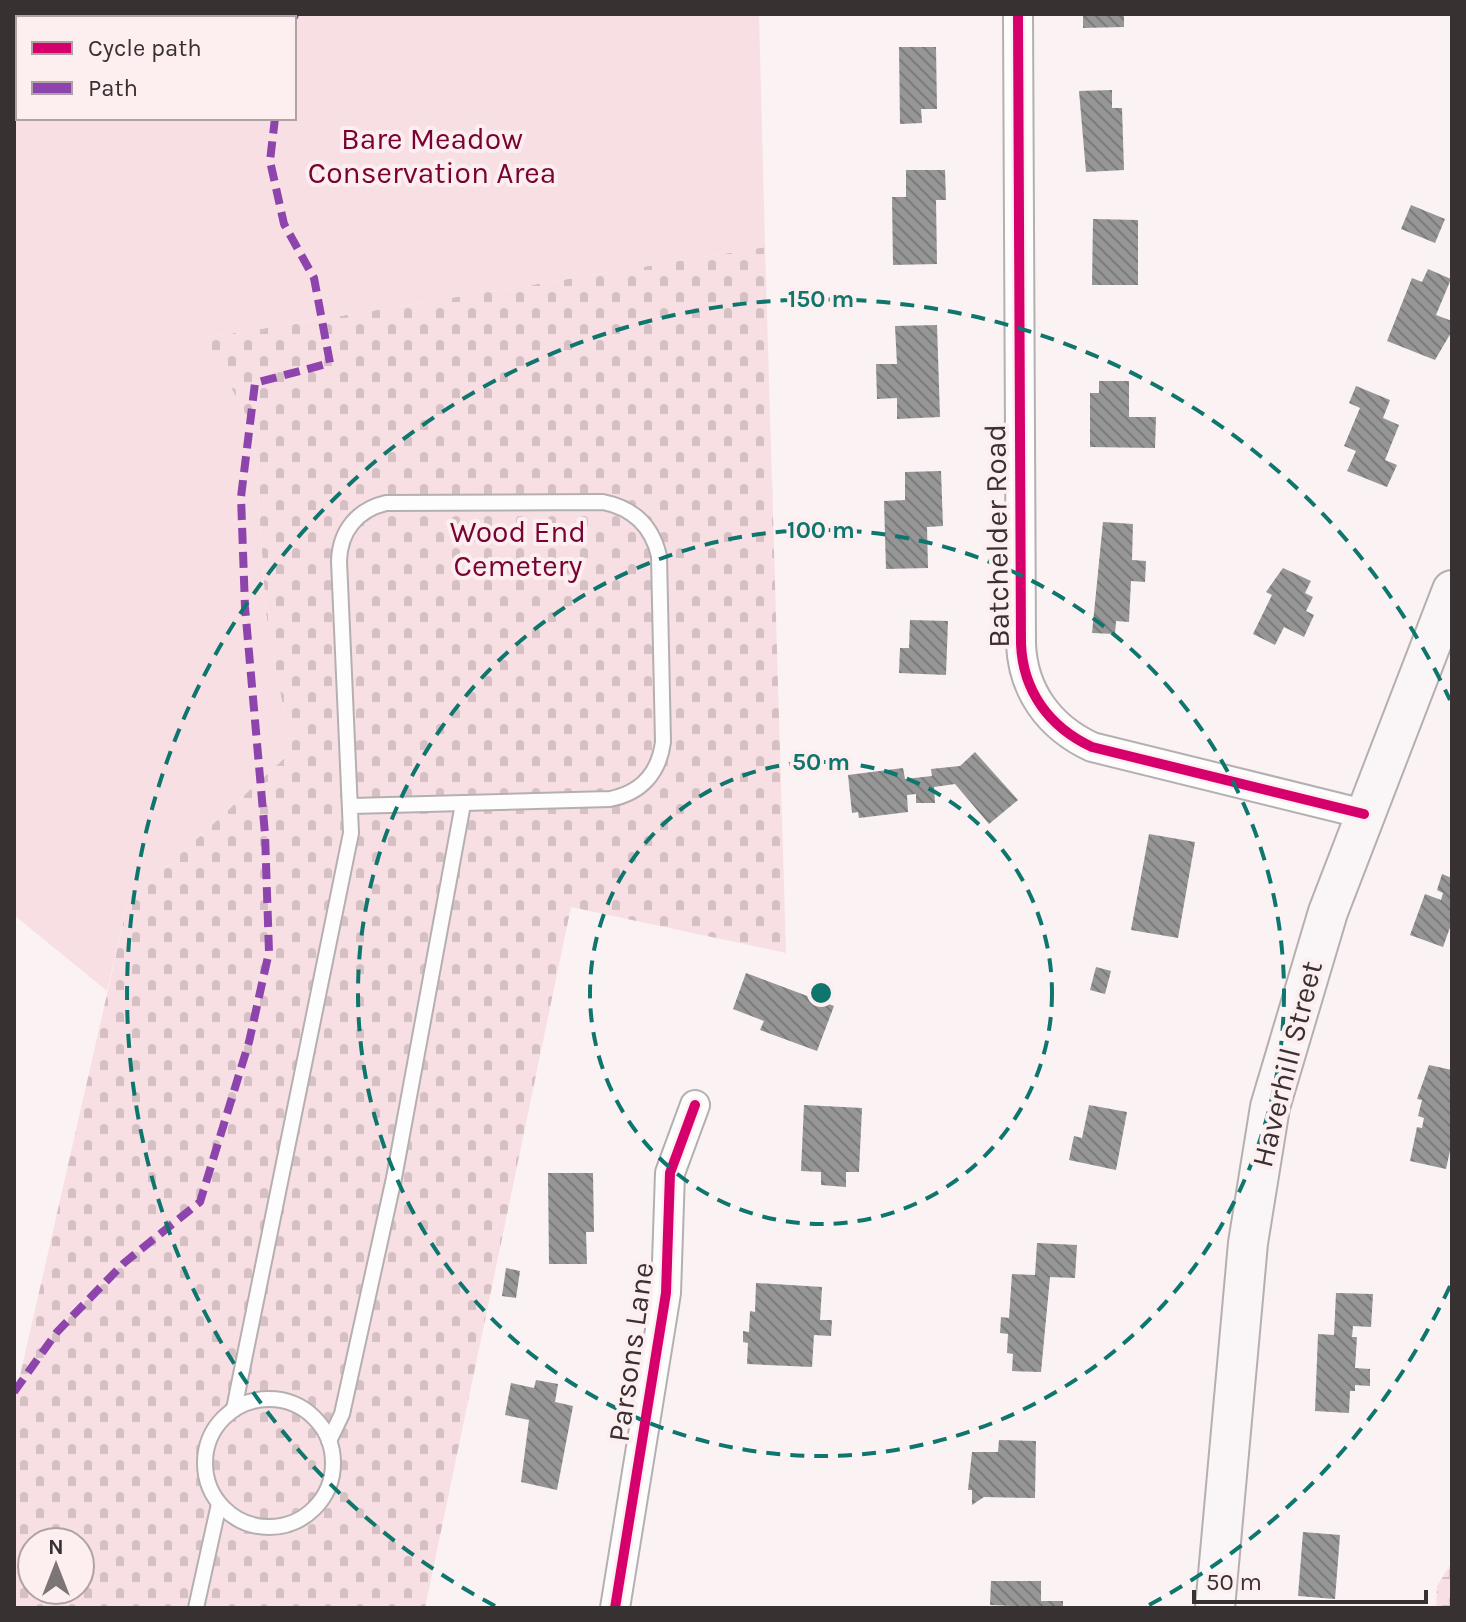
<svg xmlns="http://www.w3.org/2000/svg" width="1466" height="1622" viewBox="0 0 1466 1622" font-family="Karla,sans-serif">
<defs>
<pattern id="wetland-marsh" width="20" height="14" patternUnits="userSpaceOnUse" patternTransform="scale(2)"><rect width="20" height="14" fill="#f8dfe4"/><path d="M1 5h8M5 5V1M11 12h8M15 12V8" fill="none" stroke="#d5c0c4"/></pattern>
<pattern id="cemetery-stones" width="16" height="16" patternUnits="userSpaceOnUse" patternTransform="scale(2)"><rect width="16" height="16" fill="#f8dfe4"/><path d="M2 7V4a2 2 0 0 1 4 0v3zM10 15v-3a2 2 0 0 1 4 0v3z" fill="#d5c0c4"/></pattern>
<pattern id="building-back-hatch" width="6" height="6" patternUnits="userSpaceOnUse" patternTransform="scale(2)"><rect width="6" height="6" fill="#969696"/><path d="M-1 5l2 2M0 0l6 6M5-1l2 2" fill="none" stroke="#7b7b7b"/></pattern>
</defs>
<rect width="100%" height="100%" fill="#faf2f3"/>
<polygon fill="url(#wetland-marsh)" points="1452,1562 1452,1608 1436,1608 1437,1586"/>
<path fill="url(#cemetery-stones)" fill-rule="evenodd" d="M 765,247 L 786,953 L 571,907 L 425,1608 L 14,1608 L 14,1402 L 128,902 L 291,752 L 266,614 L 254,430 L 204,338 ZM 32,1542 L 80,1542 L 80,1590 L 32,1590 Z"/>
<path fill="#f8dfe4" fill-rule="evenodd" d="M 14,14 L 759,14 L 765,247 L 204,338 L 254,430 L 266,614 L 291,752 L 128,902 L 107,991 L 14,915 ZM 18,18 L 294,18 L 294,118 L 18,118 Z"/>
<g fill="url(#building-back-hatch)">
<polygon points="1083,14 1124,14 1124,27 1083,28"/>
<polygon points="899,47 936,47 937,109 921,109 922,123 900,124"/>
<polygon points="1112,90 1112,108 1122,108 1124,170 1086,172 1079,91"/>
<polygon points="906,170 945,170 946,200 936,200 937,264 893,265 892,197 906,197"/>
<polygon points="1411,205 1445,219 1435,243 1401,229"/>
<polygon points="1093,219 1138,220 1138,285 1092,285"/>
<polygon points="1428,269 1451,279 1436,315 1452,321 1452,331 1435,360 1387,341 1412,278 1422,282"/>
<polygon points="937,325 940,417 897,419 897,398 877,399 876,364 897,364 895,326"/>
<polygon points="1099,381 1129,381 1129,417 1156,417 1155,448 1090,447 1090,393 1099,393"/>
<polygon points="1356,386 1390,400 1383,418 1399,425 1385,460 1397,465 1387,487 1347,471 1356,451 1344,446 1360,408 1349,403"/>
<polygon points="941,471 943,526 927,527 928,568 886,569 884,501 905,500 905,472"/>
<polygon points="1103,522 1133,524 1132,560 1146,561 1145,582 1131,581 1129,622 1116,621 1115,634 1092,633"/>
<polygon points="1283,568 1311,581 1305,593 1313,597 1306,611 1314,615 1304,637 1284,627 1275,645 1253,634 1272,595 1266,592"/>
<polygon points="910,620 948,621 946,675 899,673 900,648 909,648"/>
<polygon points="975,752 1018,800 989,824 955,784 934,787 935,803 916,803 916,794 907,795 908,812 859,818 858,812 852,813 848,775 903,768 905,779 932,776 931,769 960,766"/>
<polygon points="1149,834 1195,842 1178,938 1131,930"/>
<polygon points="1442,874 1452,878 1452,922 1443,947 1410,935 1425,894 1441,900 1443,893 1437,890"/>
<polygon points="1096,967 1111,971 1105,994 1090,990"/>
<polygon points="746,973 834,1006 817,1051 760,1030 764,1021 733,1009"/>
<polygon points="1429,1065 1452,1070 1452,1142 1446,1169 1410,1161 1417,1127 1422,1128 1424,1118 1418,1116 1422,1100 1417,1099"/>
<polygon points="804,1105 862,1108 859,1172 846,1172 846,1187 821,1185 821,1172 801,1171"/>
<polygon points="1089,1105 1127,1112 1116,1170 1069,1160 1074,1136 1082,1138"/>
<polygon points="548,1173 593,1173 594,1232 586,1232 587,1264 549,1264"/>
<polygon points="1037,1243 1077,1245 1075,1278 1050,1277 1041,1372 1012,1371 1013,1354 1007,1353 1008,1334 1000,1333 1001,1317 1009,1318 1012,1274 1035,1275"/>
<polygon points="506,1268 520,1271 516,1298 502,1296"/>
<polygon points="756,1283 822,1287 820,1320 832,1320 831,1336 814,1335 812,1367 747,1364 748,1343 743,1342 743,1331 749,1332 750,1311 755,1312"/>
<polygon points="1336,1293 1373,1294 1371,1327 1353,1326 1352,1337 1357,1337 1355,1368 1370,1369 1370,1386 1355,1385 1355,1391 1350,1391 1349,1413 1315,1411 1318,1334 1334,1335"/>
<polygon points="536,1380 558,1384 555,1402 573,1406 557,1490 521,1482 529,1420 505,1415 511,1383 534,1388"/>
<polygon points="999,1440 1036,1441 1035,1498 984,1497 972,1505 972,1490 968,1490 972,1452 998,1452"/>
<polygon points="1303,1532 1340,1535 1335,1599 1298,1596"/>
<polygon points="991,1581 1041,1581 1041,1601 1063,1601 1063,1608 990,1605"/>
</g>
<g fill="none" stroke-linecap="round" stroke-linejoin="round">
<g stroke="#b6afb0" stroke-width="18">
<g id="service">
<circle cx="269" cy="1463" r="64"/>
<path d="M 234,1409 L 351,833 L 339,561 C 340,531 357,510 386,503 L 603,502 C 633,508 652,526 659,556 L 663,742 C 659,773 641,793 610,799 L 352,806"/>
<polyline points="329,1441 342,1414 394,1178 463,804"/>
<polyline points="196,1608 219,1504"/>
</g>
</g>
<g stroke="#b6afb0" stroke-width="32">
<g id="minor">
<path d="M 1018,14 L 1021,644 C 1023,691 1049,727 1092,747 L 1364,814"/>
<polyline points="615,1608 666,1293 670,1173 695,1105"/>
</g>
</g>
<g stroke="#b6afb0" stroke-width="42">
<polyline id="secondary" points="1215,1608 1248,1243 1270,1107 1328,912 1452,590"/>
</g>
<use href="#service" stroke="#fefdfd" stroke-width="14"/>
<use href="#minor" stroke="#fefdfd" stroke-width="28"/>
<use href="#secondary" stroke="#faf5f6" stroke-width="38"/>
<g stroke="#8e44ad" stroke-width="8" stroke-dasharray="16 8" stroke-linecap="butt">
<polyline points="294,18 295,14"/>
<polyline points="14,1392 57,1332 124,1263 200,1202 249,1042 269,952 265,834 245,607 241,497 255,383 330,363 314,278 284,224 270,161 275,118"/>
</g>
<g stroke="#fdeef0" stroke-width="15">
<g id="cycleway">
<path d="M 1018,14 L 1021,644 C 1023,691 1049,727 1092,747 L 1364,814"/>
<polyline points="615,1608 666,1293 670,1173 695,1105"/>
</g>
</g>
<use href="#cycleway" stroke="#d6006c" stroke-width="10"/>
</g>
<g fill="none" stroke="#0f766e" stroke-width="4" stroke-dasharray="14 10">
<circle cx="821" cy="993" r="231"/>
<circle cx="821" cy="993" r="463"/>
<path d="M1450 1286A694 694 0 0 1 1147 1606M495 1606A694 694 0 1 1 1450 700"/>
</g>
<g text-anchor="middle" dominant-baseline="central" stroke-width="8" stroke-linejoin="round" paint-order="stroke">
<g font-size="30" fill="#780333" stroke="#fdeef0">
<text x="432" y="139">Bare Meadow<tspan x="432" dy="34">Conservation Area</tspan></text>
<text x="518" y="532">Wood End<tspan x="518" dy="34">Cemetery</tspan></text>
</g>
<g font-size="30" fill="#383132" stroke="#fdeef0">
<text transform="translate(997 536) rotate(-91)">Batchelder Road</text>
<text transform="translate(1287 1064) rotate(-76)">Haverhill Street</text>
<text transform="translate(631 1352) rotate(-82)">Parsons Lane</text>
</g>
</g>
<circle cx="821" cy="993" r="12" fill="#0f766e" stroke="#fdeef0" stroke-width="4"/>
<g font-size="24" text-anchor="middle" font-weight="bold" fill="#0f766e" stroke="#fdeef0" stroke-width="8" stroke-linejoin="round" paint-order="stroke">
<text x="821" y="307">150 m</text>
<text x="821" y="538">100 m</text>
<text x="821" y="770">50 m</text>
</g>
<rect width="1466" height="1622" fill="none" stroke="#383132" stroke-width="32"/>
<rect x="16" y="16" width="280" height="104" fill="#fdeef0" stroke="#aea2a4" stroke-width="2"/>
<rect x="32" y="42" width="40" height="12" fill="#d6006c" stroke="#aea2a4" stroke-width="2"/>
<text x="88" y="56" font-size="24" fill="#383132">Cycle path</text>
<rect x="32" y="82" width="40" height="12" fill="#8e44ad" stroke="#aea2a4" stroke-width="2"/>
<text x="88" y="96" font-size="24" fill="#383132">Path</text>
<g transform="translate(56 1566)"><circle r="38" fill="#fdeef0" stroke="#aea2a4" stroke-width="2"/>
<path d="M0-6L14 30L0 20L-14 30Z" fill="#7c7576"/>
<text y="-12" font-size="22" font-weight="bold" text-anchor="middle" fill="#383132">N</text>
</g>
<path d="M1194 1590v12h232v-12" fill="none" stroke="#383132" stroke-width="4"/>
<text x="1206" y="1590" font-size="24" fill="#383132" stroke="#fdeef0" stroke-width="6" paint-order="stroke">50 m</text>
</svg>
